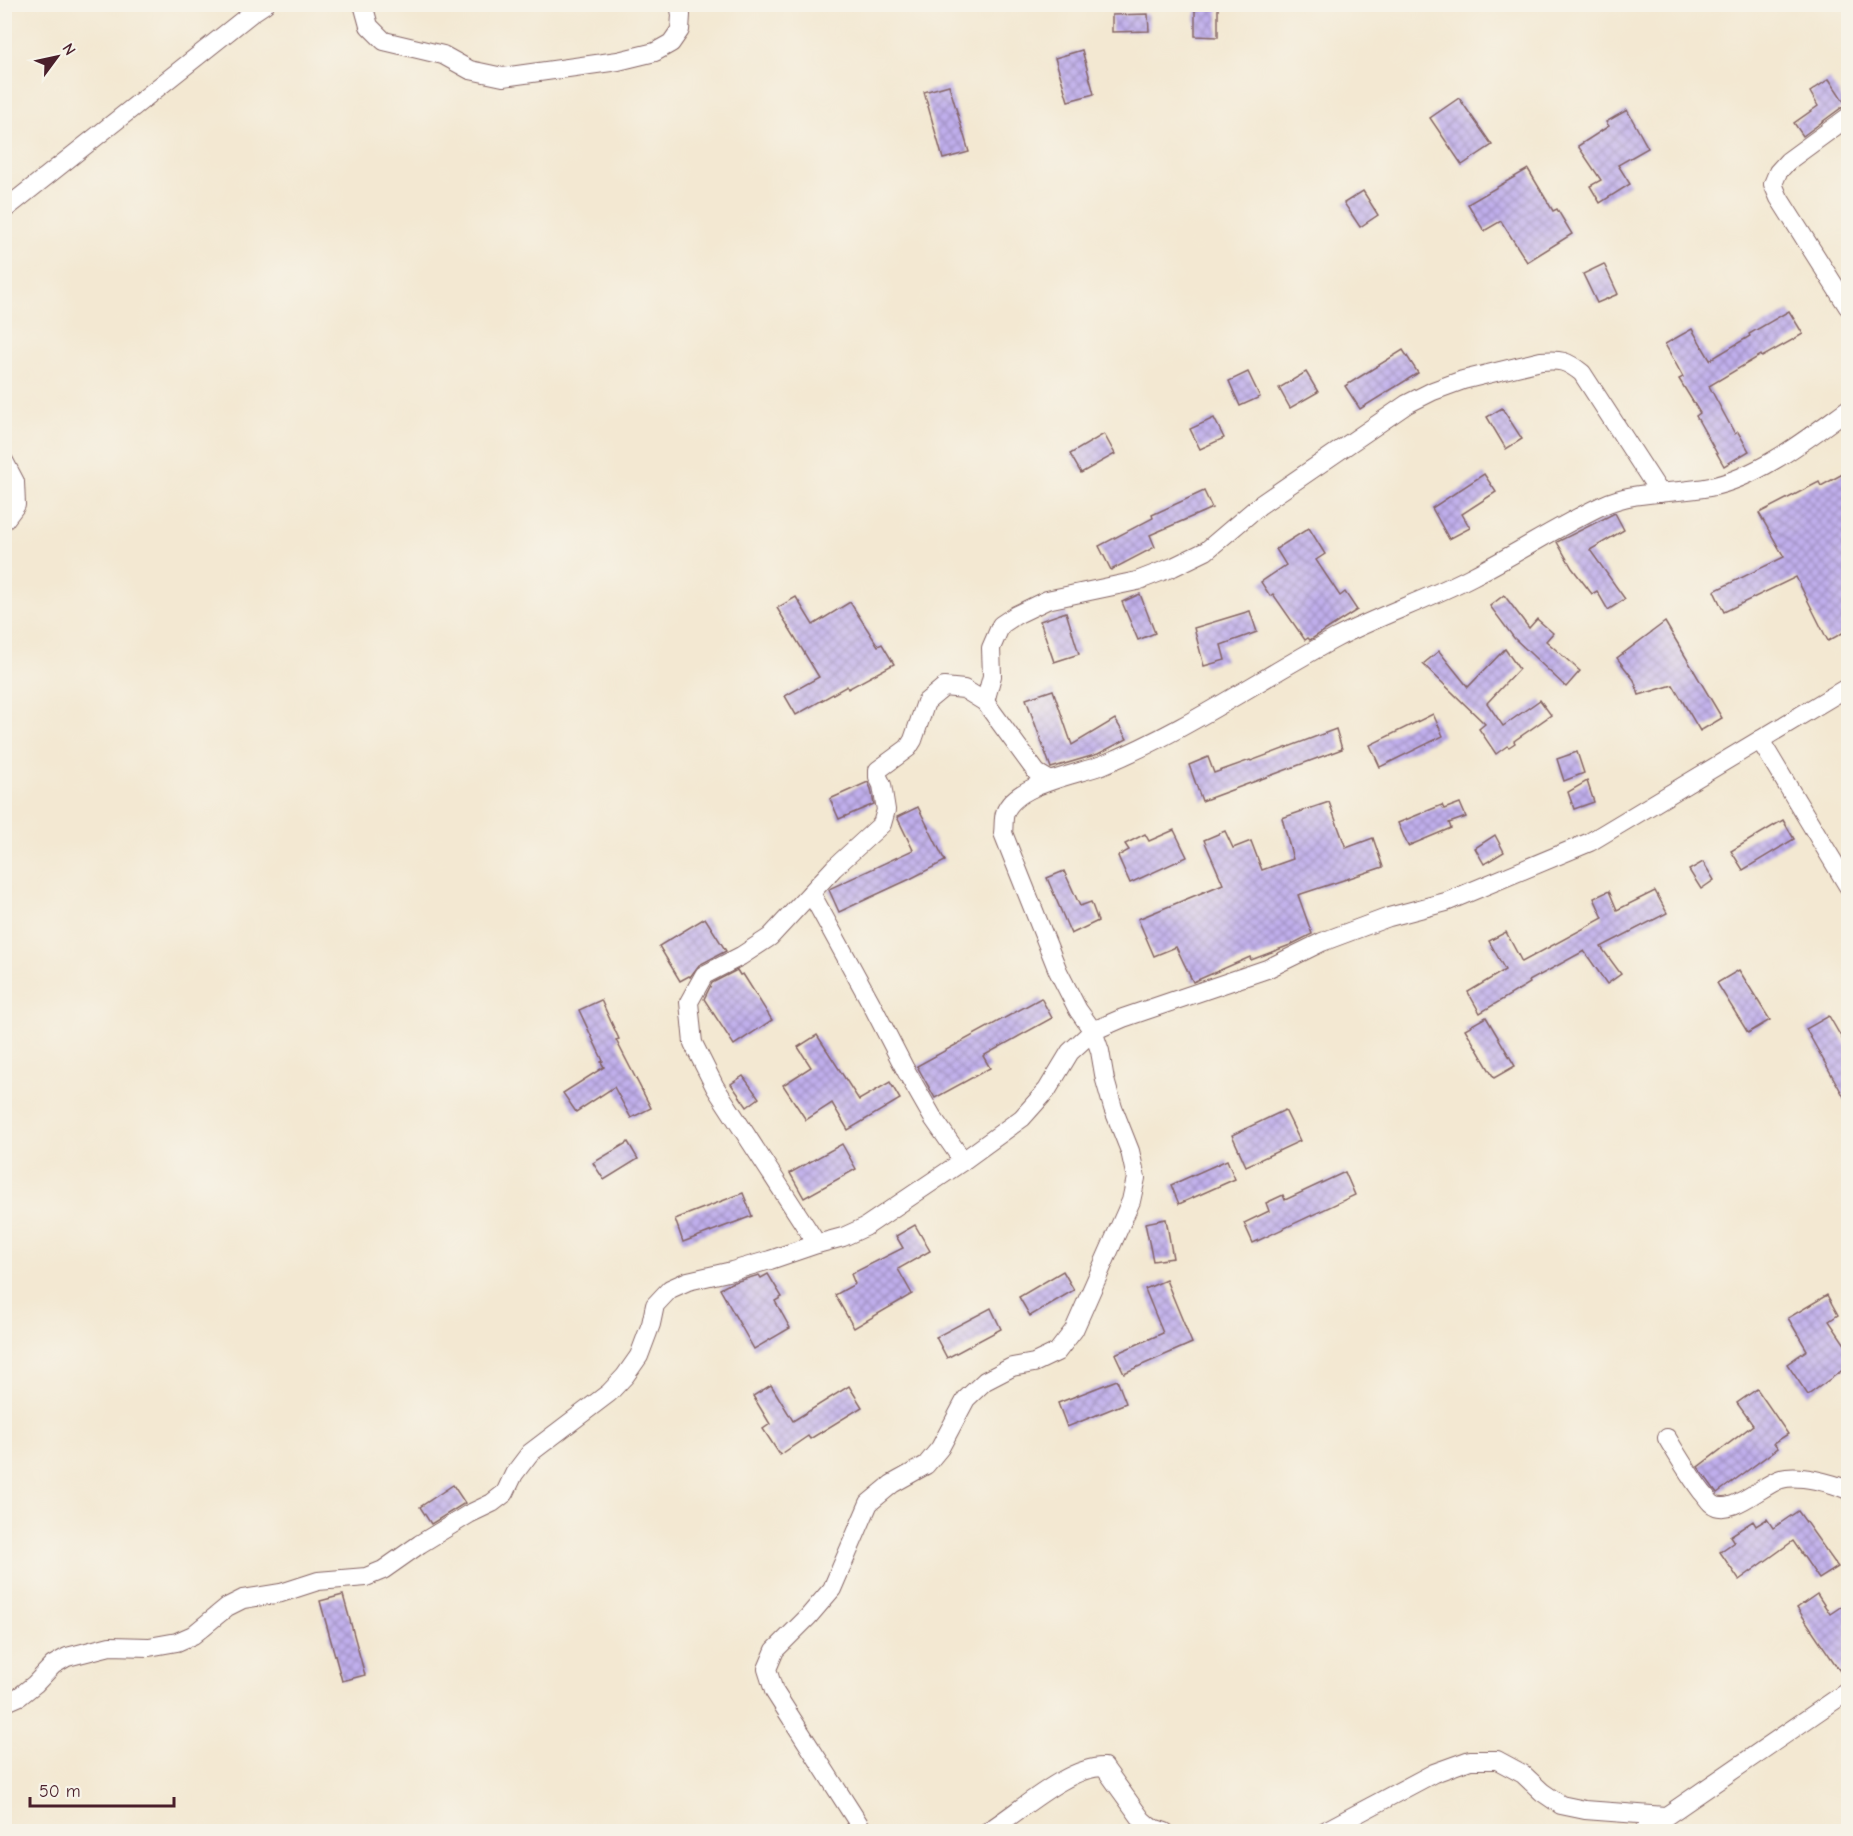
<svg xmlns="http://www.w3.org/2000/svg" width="1853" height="1836" viewBox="0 0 1853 1836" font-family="'Comic Neue',sans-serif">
<defs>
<pattern id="building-cross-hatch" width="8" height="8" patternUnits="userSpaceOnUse" patternTransform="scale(1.5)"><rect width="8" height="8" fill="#c0afec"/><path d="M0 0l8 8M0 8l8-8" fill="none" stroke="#9e8ebf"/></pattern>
</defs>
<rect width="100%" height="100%" fill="#f7f3e8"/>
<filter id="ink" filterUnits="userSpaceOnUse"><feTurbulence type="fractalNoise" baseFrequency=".0167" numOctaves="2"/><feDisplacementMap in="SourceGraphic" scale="12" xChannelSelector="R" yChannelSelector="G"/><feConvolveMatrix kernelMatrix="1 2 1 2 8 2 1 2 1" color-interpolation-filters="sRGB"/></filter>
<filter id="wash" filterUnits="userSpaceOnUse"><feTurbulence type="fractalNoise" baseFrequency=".008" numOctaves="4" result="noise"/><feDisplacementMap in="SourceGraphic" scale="24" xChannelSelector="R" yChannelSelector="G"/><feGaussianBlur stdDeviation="1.35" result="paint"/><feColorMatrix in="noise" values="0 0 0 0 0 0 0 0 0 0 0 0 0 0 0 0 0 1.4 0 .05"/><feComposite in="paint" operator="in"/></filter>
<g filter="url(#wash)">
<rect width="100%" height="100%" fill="#f3e8d2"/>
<g id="blocks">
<g fill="url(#building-cross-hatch)">
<polygon points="1195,5 1218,6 1218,37 1195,36"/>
<polygon points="1148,14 1149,31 1112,32 1112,15"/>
<polygon points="1082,50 1094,94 1068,101 1055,58"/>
<polygon points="1829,79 1847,106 1841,108 1803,136 1794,123 1818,106 1810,92"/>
<polygon points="949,85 969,152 943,159 924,92"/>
<polygon points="1459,98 1492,145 1462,165 1430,118"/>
<polygon points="1627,110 1648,148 1618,165 1630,184 1600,203 1590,186 1601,180 1578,146 1609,126 1606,122"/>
<polygon points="1528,169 1553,211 1557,209 1572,234 1527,262 1501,221 1484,231 1468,204"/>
<polygon points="1363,191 1378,215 1360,227 1344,203"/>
<polygon points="1604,264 1618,294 1597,303 1583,274"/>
<polygon points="1789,311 1803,334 1762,357 1761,355 1709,386 1735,434 1738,432 1749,451 1724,466 1696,416 1700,413 1679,379 1683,377 1665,344 1692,329 1710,360 1750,336 1749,334"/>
<polygon points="1403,350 1418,373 1360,409 1345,386"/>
<polygon points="1248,372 1260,397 1240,406 1229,381"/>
<polygon points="1306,372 1318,392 1290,408 1279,388"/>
<polygon points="1502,408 1522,439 1506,449 1487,417"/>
<polygon points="1214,418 1224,438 1200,449 1190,429"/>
<polygon points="1104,434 1115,454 1081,473 1070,454"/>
<polygon points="1848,471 1848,630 1828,641 1796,577 1724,612 1714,591 1784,557 1759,513 1819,482 1821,486"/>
<polygon points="1484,474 1496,492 1462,514 1470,528 1449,539 1432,508"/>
<polygon points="1204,491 1212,508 1150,535 1155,547 1111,570 1099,546 1153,518 1152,515"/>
<polygon points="1615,513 1624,530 1590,550 1625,599 1608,610 1597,591 1592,594 1572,568 1557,542"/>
<polygon points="1309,528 1325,554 1316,560 1340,596 1345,592 1357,610 1310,640 1308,638 1305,640 1273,594 1270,596 1261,582 1286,565 1276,549"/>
<polygon points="1140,594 1155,633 1138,640 1122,602"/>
<polygon points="1504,595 1529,628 1537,619 1553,633 1546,641 1580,671 1566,687 1514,638 1490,606"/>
<polygon points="796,597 813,625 850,602 878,646 882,644 894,664 848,689 847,686 796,715 785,696 819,677 777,608"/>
<polygon points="1250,611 1257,632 1221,645 1225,660 1204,666 1194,628"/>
<polygon points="1066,612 1079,654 1054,662 1040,621"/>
<polygon points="1665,622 1722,718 1700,731 1673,685 1639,695 1634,680 1617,658"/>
<polygon points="1505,649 1519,669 1487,703 1503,726 1540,700 1551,715 1514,741 1515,743 1509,747 1507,746 1496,754 1479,729 1485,724 1423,664 1439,651 1468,687"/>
<polygon points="1053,690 1072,745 1115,719 1127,739 1098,754 1051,768 1026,699"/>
<polygon points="1433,714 1443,736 1380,767 1370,745"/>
<polygon points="1336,729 1342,749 1202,801 1189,765 1208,757 1214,773 1250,760 1251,761"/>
<polygon points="1577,752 1584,773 1564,781 1557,759"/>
<polygon points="1587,781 1594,802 1574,809 1568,792"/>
<polygon points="868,782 871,789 874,804 839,819 830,799"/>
<polygon points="1329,802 1346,848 1373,838 1383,867 1298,895 1312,934 1290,945 1251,960 1250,957 1193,982 1176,947 1154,956 1138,919 1223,884 1204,840 1225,831 1233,848 1251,841 1262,870 1293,859 1282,818"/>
<polygon points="1460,803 1466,817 1449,823 1451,828 1408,846 1398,823 1442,805 1444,809"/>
<polygon points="918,807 945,861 910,879 839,912 829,890 831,888 913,850 897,817"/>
<polygon points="1783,820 1794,839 1743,870 1731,851"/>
<polygon points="1174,830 1187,857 1130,883 1118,856 1129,850 1125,844 1145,834 1149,841"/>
<polygon points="1495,835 1504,852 1484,864 1475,848"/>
<polygon points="1703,862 1714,880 1701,889 1689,870"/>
<polygon points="1064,871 1080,906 1091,902 1098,921 1071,934 1047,878"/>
<polygon points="1609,891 1617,910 1655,891 1667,913 1601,947 1621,974 1607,984 1584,951 1529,981 1530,983 1480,1013 1468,992 1505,970 1489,941 1506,932 1522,962 1603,918 1594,898"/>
<polygon points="705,918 726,951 699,965 690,977 689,976 680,981 659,946"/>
<polygon points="737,970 740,975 743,974 772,1020 734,1045 704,999 712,983"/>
<polygon points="1739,970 1770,1020 1748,1033 1717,983"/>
<polygon points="1041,998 1052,1018 983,1056 990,1068 935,1098 917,1066"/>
<polygon points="601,1000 619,1039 616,1040 651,1108 631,1118 614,1087 576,1112 563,1093 604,1067 601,1062 603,1061 579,1010"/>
<polygon points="1829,1016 1848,1049 1848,1104 1806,1029"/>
<polygon points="1486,1017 1515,1066 1494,1078 1465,1029"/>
<polygon points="817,1035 859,1100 890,1082 900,1099 848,1130 832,1103 806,1120 783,1085 811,1067 798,1047"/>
<polygon points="743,1076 759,1098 747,1107 731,1084"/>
<polygon points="1285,1110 1300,1141 1246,1166 1232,1135"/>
<polygon points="628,1142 638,1159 604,1180 593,1163"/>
<polygon points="842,1144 856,1169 804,1198 790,1173"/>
<polygon points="1227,1160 1235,1179 1179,1204 1171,1185"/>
<polygon points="1345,1172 1355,1195 1253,1243 1244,1223 1269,1211 1266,1203 1283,1195 1285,1200"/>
<polygon points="743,1193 752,1216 683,1242 675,1219"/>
<polygon points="1166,1219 1173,1258 1153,1261 1145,1223"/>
<polygon points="915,1225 930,1251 898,1269 912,1294 854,1328 835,1295 855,1284 851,1274 903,1248 896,1236"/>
<polygon points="1063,1271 1074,1290 1030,1316 1019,1297"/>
<polygon points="768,1274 782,1297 775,1301 790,1328 754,1349 720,1289 731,1283 759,1275 761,1278"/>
<polygon points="1166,1280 1192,1343 1124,1373 1115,1354 1163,1333 1145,1289"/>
<polygon points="1827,1295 1838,1315 1829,1321 1848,1349 1848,1366 1808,1395 1787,1364 1807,1350 1788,1318"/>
<polygon points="991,1308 1001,1329 947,1358 936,1337"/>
<polygon points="1117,1380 1126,1403 1067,1427 1058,1403"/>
<polygon points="771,1385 793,1421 849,1386 862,1407 810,1439 808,1436 780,1455 763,1429 770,1424 753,1396"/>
<polygon points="1757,1389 1788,1434 1774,1443 1778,1448 1717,1493 1698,1467 1753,1425 1737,1403"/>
<polygon points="453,1485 465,1503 431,1524 420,1507"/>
<polygon points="1798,1511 1838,1567 1819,1579 1793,1541 1739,1580 1720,1552 1734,1542 1730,1536 1753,1521 1756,1526 1767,1519 1773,1528"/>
<polygon points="1817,1594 1830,1614 1848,1602 1848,1680 1846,1680 1797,1608"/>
<polygon points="343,1595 365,1675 342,1681 320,1601"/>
</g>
</g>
</g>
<g filter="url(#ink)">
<use href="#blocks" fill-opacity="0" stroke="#856565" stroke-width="1.5"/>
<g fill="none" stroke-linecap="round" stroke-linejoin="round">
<g stroke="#856565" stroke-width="20">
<g id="street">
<polyline points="363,4 369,26 384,41 443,55 470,70 503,77 618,61 655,52 671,43 680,30 681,15 679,4"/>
<polyline points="1848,117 1788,161 1778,172 1773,184 1779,198 1848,307"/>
<polyline points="4,210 253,12 265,4"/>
<polyline points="4,461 15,482 16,505 4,521"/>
<path d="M 985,702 L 992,676 L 991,648 L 1001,625 L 1016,615 L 1047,600 L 1137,581 L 1173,567 L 1206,551 L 1260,505 L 1407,404 L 1433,391 L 1463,380 L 1541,361 C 1560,359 1567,361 1582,373 L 1660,493"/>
<polyline points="1760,740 1848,886"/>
<polyline points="811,893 871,1003 905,1069 933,1118 963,1161"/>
<polyline points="817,1244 715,1087 693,1043 689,1002 704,975 741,956 770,937 834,868 882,824 886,810 882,785 878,777 878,770 908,748 913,740 926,702 944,687 964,689 985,702 1037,773 1049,780"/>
<path d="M 1667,1438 C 1678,1456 1689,1475 1702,1492 C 1705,1495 1708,1500 1711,1503 C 1729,1519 1763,1484 1781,1479 C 1799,1474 1832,1483 1848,1490"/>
<polyline points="4,1703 20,1696 35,1684 53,1665 67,1657 110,1646 149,1647 177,1642 193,1635 227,1607 243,1599 281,1593 318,1581 366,1577 383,1570 420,1544 469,1514 492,1503 505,1493 514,1474 530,1453 609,1393 625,1376 639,1356 651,1324 655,1305 670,1289 688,1281 732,1271 770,1260 817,1244 843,1237 865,1227 963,1161 1022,1118 1047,1090 1070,1052 1093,1031 1123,1018 1267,969 1322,942 1389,917 1446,902 1590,842 1848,687"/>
<path d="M 864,1832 L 774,1691 L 767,1669 L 775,1650 L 808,1617 L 832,1589 L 869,1503 L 892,1484 L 926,1465 L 940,1448 L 966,1399 L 985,1381 L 1012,1367 L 1034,1363 L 1057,1352 L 1074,1330 L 1131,1201 L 1136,1178 L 1130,1151 L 1113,1108 L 1105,1080 L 1100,1051 L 1093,1031 L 1078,1010 L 1058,971 L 1003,833 C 1004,827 1003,819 1005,813 C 1015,784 1076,775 1102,765 C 1184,732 1258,680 1336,638 C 1380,615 1429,599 1473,576 C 1516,554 1557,527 1601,506 C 1635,490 1674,494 1710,487 C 1759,477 1808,438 1848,409"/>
<path d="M 987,1832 C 1018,1813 1068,1766 1104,1767 L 1142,1820 L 1150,1827 L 1165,1832"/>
<polyline points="1323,1832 1434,1773 1470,1760 1497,1760 1523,1774 1542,1792 1561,1805 1585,1810 1665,1816"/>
<polyline points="1643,1832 1848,1691"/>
</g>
</g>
<use href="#street" stroke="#fff" stroke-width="18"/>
</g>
</g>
<rect width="1853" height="1836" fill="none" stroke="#f7f3e8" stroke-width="24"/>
<g transform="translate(57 57) rotate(57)" stroke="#f7f3e8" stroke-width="4.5" paint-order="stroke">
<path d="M0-4.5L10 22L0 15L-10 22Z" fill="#4a1f2b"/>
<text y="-9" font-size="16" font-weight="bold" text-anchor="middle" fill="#4a1f2b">N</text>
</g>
<path d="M30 1797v9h144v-9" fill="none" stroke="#4a1f2b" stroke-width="3"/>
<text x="39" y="1797" font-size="18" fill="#4a1f2b" stroke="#f7f3e8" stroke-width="4.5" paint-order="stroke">50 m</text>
</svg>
